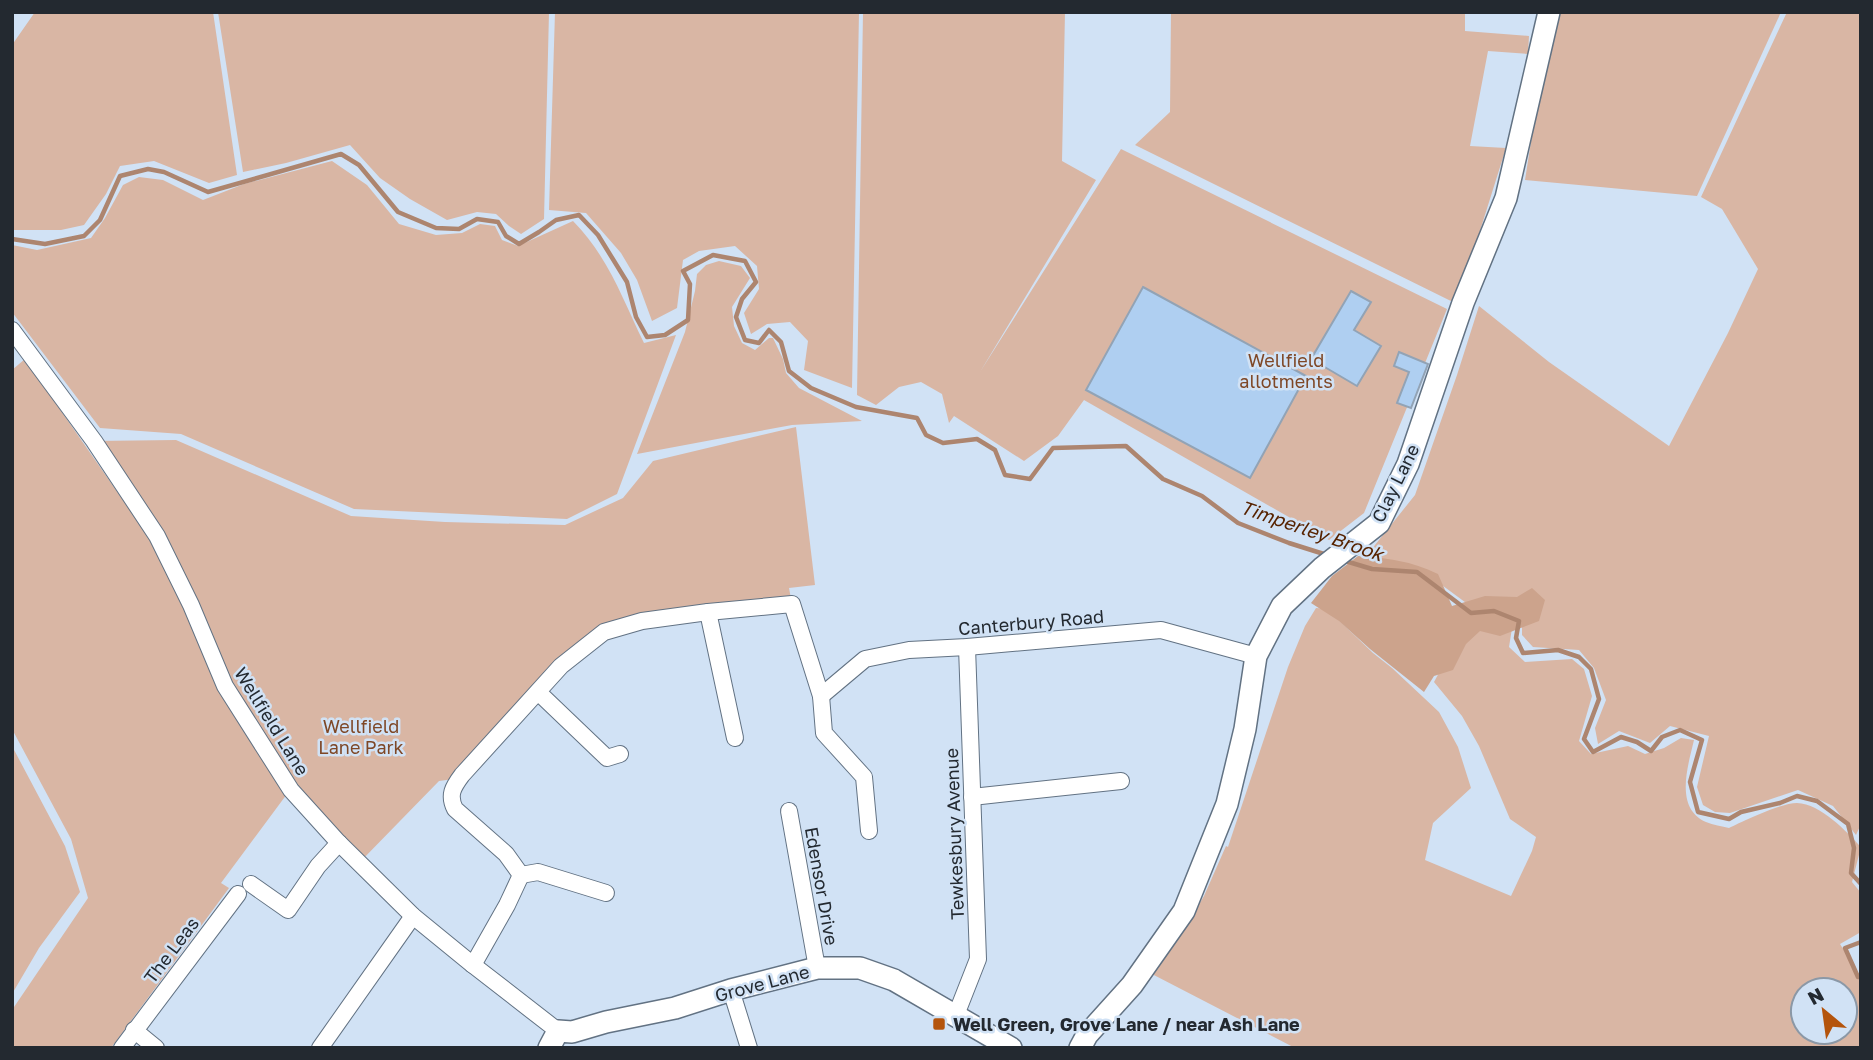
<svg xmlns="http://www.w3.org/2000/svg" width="1873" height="1060" viewBox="0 0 1873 1060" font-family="'Golos Text',sans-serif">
<rect width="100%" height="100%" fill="#d1e2f5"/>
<g fill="#d9b6a4" fill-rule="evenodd">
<polygon points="35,12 213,12 237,175 209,183 154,161 120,166 106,194 84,225 61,230 12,230 12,45"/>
<polygon points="218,12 549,12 544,219 521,234 509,226 496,214 477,212 447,220 410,199 380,178 350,145 286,163 243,172"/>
<polygon points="555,12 859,12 852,388 804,370 808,341 790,322 767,324 751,334 744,313 759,289 757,266 735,246 699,251 683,260 677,308 652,321 637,280 621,253 586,213 549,210"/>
<polygon points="863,12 1065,12 1062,161 1096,180 980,372 1121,149 1447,309 1364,513 1329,540 1084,400 1058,436 1024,461 954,416 949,423 942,394 921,382 899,387 876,405 857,395"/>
<polygon points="1171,12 1465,12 1465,31 1529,36 1528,54 1488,51 1470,146 1506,148 1457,304 1135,145 1170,112"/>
<polygon points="1555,12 1781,12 1697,196 1525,180 1547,40"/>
<polygon points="1787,12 1861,12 1861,824 1856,835 1833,806 1798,790 1730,813 1715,812 1703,805 1697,787 1709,736 1670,726 1650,743 1619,731 1598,744 1595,728 1606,700 1594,668 1579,650 1533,647 1522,635 1522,616 1473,608 1416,566 1363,560 1415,495 1457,375 1479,306 1549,362 1669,446 1728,333 1758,269 1722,209 1701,197"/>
<path d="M 332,161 L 367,185 L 399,224 L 436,235 L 462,233 L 480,224 L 495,226 L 502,240 L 518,246 L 573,221 C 609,258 622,298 644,343 L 676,335 L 617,494 L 567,519 L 354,509 L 181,434 L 100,428 L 12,312 L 12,245 L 37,250 L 91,238 L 105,218 L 123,185 L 139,177 L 163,180 L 203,200 L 244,184 Z"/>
<polygon points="719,261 741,266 750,278 732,307 734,326 742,343 755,350 769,338 773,338 783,359 786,373 799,388 862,421 792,425 637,454 685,332 695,291 697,274 706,265"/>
<polygon points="25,359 150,539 287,794 221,883 229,888 111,1048 12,1048 12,1010 88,898 71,839 12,729 12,370"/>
<polygon points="796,427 815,585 789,588 792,604 604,632 454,779 439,781 360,862 280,773 191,605 94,441 176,440 351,516 445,522 565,525 623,498 653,461"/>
<path d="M 1316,608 L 1327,609 L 1373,653 L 1392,668 L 1439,712 L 1458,747 L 1471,788 L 1433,823 L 1425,860 L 1511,896 L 1532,851 L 1536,837 L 1510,819 L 1479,746 L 1462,716 L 1434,682 L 1459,636 L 1513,622 L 1509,647 L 1525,662 L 1572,659 L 1584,669 L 1592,696 L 1579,741 L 1591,754 L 1628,746 L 1645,754 L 1664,748 L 1681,738 L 1694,740 C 1688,766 1674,808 1706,822 C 1713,825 1722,826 1729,828 C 1743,821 1781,803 1797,803 C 1821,804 1846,831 1861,847 L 1852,882 L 1861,893 L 1861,932 L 1840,944 L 1861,978 L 1861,1048 L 1295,1048 L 1150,973 L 1175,944 L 1204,896 L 1226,846 L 1228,847 L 1288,667 L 1305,626 ZM 1803,990 L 1845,990 L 1845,1032 L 1803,1032 Z"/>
<polygon points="12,746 65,846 80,892 39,948 12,994"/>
</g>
<path fill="#cca38c" d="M 1358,556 C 1388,558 1411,561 1438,574 L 1452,606 L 1485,596 L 1517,597 L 1532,588 L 1545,600 L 1539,621 L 1500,636 L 1480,631 L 1466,644 L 1453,670 L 1434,676 L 1424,692 L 1370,649 L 1339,621 L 1311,603 L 1332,576 Z"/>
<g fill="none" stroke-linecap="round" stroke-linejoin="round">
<g stroke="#ad856f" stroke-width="4.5">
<polyline points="12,239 45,244 84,236 100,220 120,176 148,169 164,172 208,192 341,154 359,165 398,212 436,228 459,229 477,219 498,222 506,236 519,244 539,232 556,220 579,215 598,235 627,282 636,317 647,337 665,335 688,320 690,284 683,271 713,255 745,261 756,282 742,299 736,317 745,340 759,343 769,330 781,342 789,371 811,388 856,407 917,418 926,435 943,443 977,439 995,450 1005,475 1030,479 1053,448 1126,446 1163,479 1202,496 1238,523 1289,543 1327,555"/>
<polyline points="1342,560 1372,569 1417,572 1471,613 1494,611 1519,621 1516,638 1523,653 1558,650 1579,657 1591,669 1599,699 1584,739 1593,752 1621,737 1637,742 1651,751 1662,737 1680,730 1702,740 1690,782 1698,812 1729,819 1741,812 1780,803 1797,796 1817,801 1848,824 1854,848 1851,873 1861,884"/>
<polyline points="1861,942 1845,948 1858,977 1861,977"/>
</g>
</g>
<g fill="#afcff1" stroke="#92a3b5" stroke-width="2">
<polygon points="1143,287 1306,376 1250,478 1086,390"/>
<polygon points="1351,291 1371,302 1354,330 1381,346 1357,386 1311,359"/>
<polygon points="1399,352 1428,364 1411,408 1397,403 1409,372 1394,366"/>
</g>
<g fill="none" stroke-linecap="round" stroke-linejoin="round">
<g stroke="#627283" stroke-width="18">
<g id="street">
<polyline points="12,330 94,441 157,536 191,605 225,686 291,790 339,843 413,916 473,965 558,1031"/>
<polyline points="708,612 735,738"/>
<polyline points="538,692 607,758 620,754"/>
<polyline points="821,696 865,659 909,650 967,647 1161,630 1256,656"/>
<polyline points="972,797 1121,781"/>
<polyline points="789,811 817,968"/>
<polyline points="521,875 538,872 606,893"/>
<polyline points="251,884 288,910 318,866 339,843"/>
<path d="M 473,965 L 507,905 L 521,875 L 506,854 L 455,809 C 448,795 453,787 462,775 L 561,666 L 604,632 L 642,621 L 708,612 L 792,604 L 821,696 L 824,733 L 864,777 L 869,831"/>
<polyline points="731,990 749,1048"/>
<polyline points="956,1015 978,959 967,647"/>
<polyline points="134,1030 156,1048"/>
<polyline points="122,1048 238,894"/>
<polyline points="320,1048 413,916"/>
</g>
</g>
<g stroke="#627283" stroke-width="24">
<g id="secondary">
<polyline points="549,1048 558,1031 572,1032 606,1022 675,1008 731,990 817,968 860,968 894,980 1011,1048"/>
<polyline points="1080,1048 1087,1035 1132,985 1184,911 1227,804 1245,729 1256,656 1282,606 1322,568 1379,523 1408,464 1463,303 1506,198 1549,12"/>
</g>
</g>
<use href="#street" stroke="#fff" stroke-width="16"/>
<use href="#secondary" stroke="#fff" stroke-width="21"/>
</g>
<rect fill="#b4540c" stroke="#d1e2f5" stroke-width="2.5" x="932" y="1017" width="14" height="14" rx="3.5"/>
<g text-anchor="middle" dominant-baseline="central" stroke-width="5" stroke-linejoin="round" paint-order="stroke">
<g font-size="18" fill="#7e4726" stroke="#d1e2f5">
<text x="1286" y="360">Wellfield<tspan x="1286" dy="21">allotments</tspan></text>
<text x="361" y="726">Wellfield<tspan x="361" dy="21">Lane Park</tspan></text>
</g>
<g font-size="18" fill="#232930" stroke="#d1e2f5">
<text transform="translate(1395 483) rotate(-64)">Clay Lane</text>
<text transform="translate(1031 622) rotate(-5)">Canterbury Road</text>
<text transform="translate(272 721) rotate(58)">Wellfield Lane</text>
<text transform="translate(954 834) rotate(-92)">Tewkesbury Avenue</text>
<text transform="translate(822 886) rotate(80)">Edensor Drive</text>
<text transform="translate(171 950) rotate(-53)">The Leas</text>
<text transform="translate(762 983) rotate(-15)">Grove Lane</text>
</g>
<g font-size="18" font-weight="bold" fill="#232930" stroke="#d1e2f5" text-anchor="start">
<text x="953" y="1024">Well Green, Grove Lane / near Ash Lane</text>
</g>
<g font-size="19" font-style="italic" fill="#572300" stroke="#d1e2f5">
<text transform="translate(1312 530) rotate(19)">Timperley Brook</text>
</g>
</g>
<rect width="1873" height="1060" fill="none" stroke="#232930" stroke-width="28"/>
<g transform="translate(1824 1011) rotate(331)"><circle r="33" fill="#d1e2f5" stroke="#8b98a6" stroke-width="2"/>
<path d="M0-5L12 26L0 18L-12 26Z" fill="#b4540c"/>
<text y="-10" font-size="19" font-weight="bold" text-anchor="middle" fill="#232930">N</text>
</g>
</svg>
